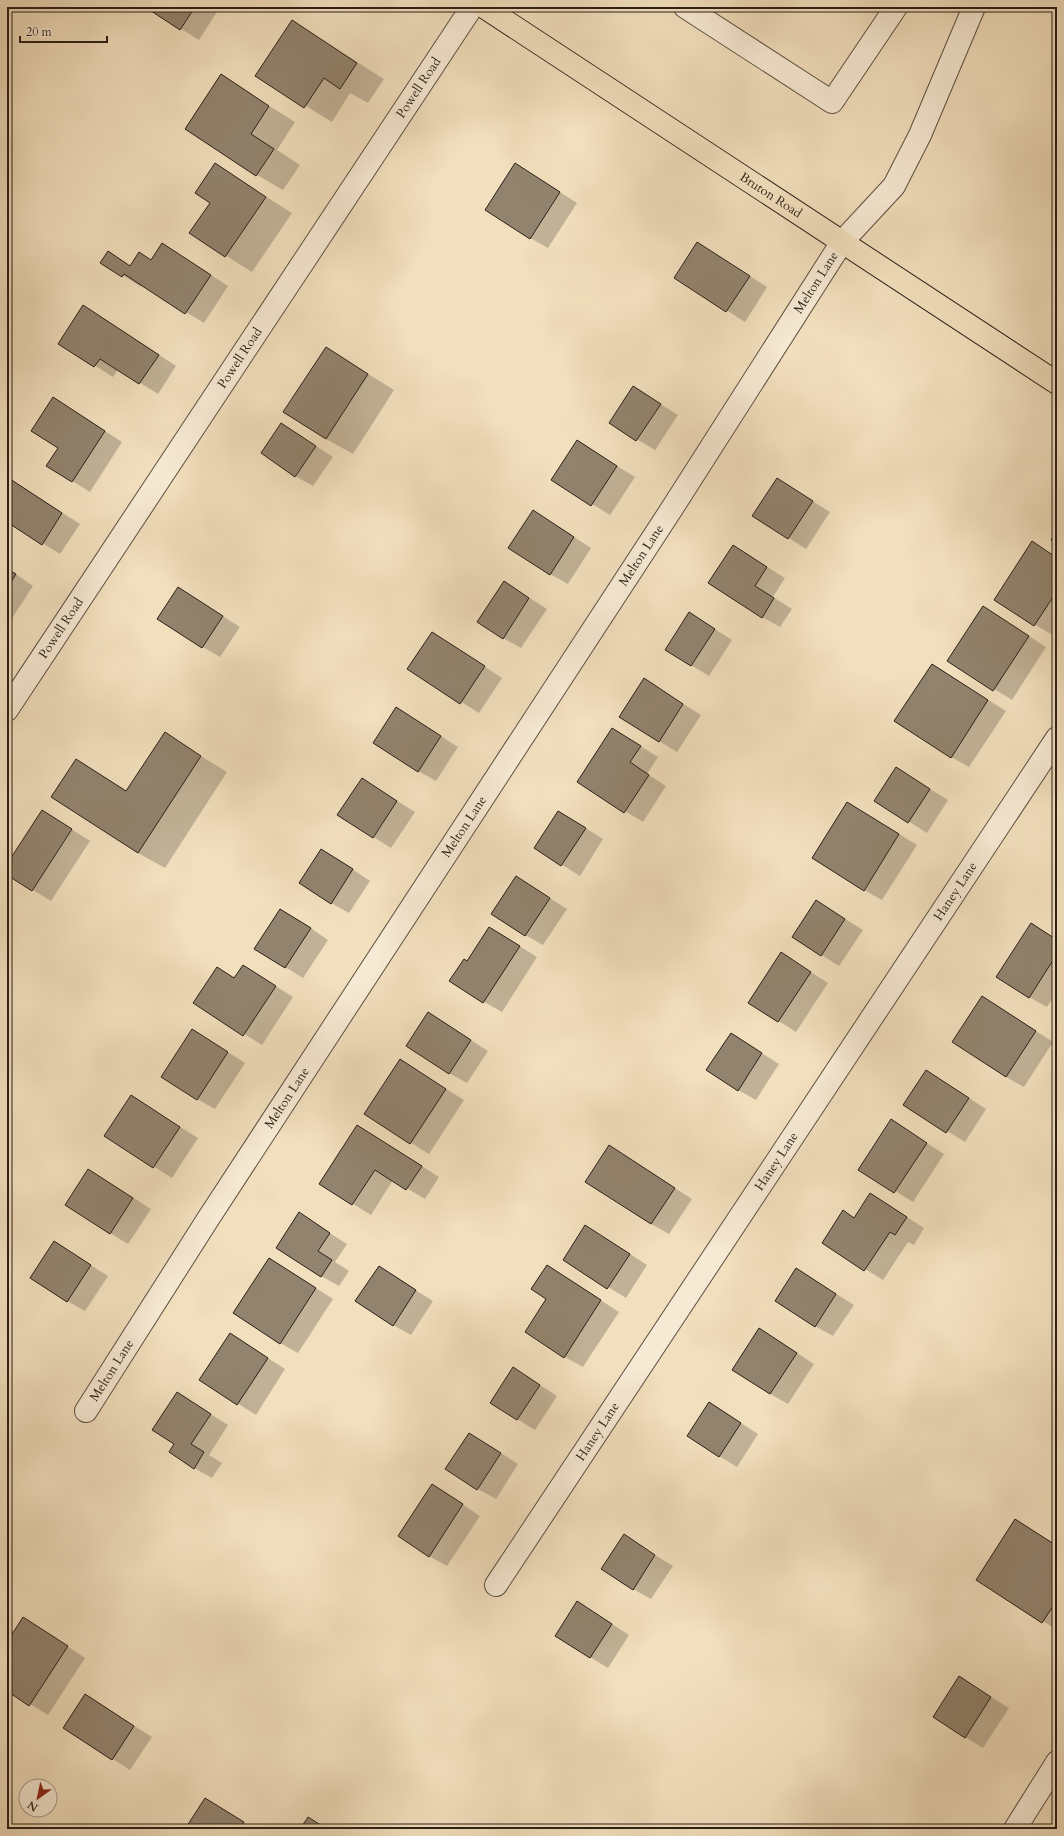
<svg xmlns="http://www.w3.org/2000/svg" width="1064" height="1836" viewBox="0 0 1064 1836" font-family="Cardo,serif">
<rect width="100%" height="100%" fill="#f2dfbd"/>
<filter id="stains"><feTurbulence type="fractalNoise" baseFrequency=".005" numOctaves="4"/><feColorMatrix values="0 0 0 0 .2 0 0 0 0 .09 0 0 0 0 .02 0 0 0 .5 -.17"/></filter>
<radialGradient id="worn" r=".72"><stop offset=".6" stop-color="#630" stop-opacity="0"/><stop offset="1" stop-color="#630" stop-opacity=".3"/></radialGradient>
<g fill="#0003">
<polygon points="147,7 220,7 199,40"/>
<polygon points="292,21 384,79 368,103 350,93 332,122 257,76"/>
<polygon points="221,76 295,122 277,150 300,165 283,190 257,175"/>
<polygon points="216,165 292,213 252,272 190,233 211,202"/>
<polygon points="533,175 577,203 548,248 530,238"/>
<polygon points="698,243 767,287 745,322 675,277"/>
<polygon points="108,253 131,266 139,253 152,261 180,255 228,286 204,323 142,285 141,287 102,262"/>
<polygon points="101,317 176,366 158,394 118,369 113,377 59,343"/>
<polygon points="326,348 394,390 353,454 326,439"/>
<polygon points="633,387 678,415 655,450 610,423"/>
<polygon points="71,409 122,442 90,492 47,465 59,448"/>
<polygon points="282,424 333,457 313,486 295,476"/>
<polygon points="578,442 635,477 610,515 553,480"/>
<polygon points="7,477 80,524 60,554 7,521"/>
<polygon points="795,490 830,512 806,549 754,516"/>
<polygon points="551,522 591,548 568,584 550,574"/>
<polygon points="1032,543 1057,557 1057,629 1053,635 1035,625"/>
<polygon points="733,546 785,578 773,597 792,609 780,627 762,617"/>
<polygon points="7,568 33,586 7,626"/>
<polygon points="504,582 547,609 521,648 503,638"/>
<polygon points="178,588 240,627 220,657 203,647"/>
<polygon points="1001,618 1046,647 1012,700 949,661"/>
<polygon points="707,624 732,640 709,676 666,650"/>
<polygon points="450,644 502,678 479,713 409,669"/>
<polygon points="932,665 1006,711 969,767 951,757"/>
<polygon points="645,680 701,715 677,752 659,741"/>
<polygon points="414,719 458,747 436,781 418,771"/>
<polygon points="613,729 658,757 647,774 666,786 643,822 578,782"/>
<polygon points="165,734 227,772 165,868 138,853 76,760 127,791"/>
<polygon points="896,768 948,800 927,833 875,800"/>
<polygon points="362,779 415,812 391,848 339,815"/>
<polygon points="848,803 917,845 882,900 864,890"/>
<polygon points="43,811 90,841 51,901 7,874 7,866"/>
<polygon points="576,822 603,839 580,876 535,848"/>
<polygon points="339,860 370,881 349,913 331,903"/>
<polygon points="516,877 567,909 543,945 525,935"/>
<polygon points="816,901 863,930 839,966 793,937"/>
<polygon points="299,920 328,940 303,978 285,967"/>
<polygon points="490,928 537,957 502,1012 484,1002 467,962"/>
<polygon points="1049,935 1057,940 1057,992 1047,1007 1029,997"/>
<polygon points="781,953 828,983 796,1032 749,1002"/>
<polygon points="243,966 293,997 262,1045 195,1003 217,968 235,978"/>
<polygon points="1000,1008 1053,1042 1024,1087 1006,1077"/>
<polygon points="428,1013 488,1051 467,1083 449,1073"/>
<polygon points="193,1030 245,1063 215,1109 197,1099"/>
<polygon points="749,1045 779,1064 756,1100 738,1090"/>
<polygon points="400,1060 464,1100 429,1154 365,1114"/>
<polygon points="927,1071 986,1109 965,1142 905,1105"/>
<polygon points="131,1096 198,1138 172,1178 105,1136"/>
<polygon points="892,1121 944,1154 913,1202 860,1169"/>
<polygon points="358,1126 439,1177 425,1199 393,1180 371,1215 321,1184"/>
<polygon points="609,1146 692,1199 669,1234 651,1224"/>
<polygon points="89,1170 151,1209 128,1244 110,1233"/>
<polygon points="888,1205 924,1228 914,1245 908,1242 883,1280 823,1243 854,1218"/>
<polygon points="299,1214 347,1244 335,1262 349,1271 339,1286 321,1276"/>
<polygon points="604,1237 647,1265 626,1298 564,1260"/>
<polygon points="55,1243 108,1276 85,1311 67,1301"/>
<polygon points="270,1259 333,1299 298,1353 280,1343"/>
<polygon points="379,1267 433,1301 411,1335 393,1325"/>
<polygon points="565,1277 619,1312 583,1367 565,1357"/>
<polygon points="814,1280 854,1305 833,1336 815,1326"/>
<polygon points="230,1334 285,1369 256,1415 200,1380"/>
<polygon points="777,1340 814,1364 788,1404 770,1394"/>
<polygon points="513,1368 557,1396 535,1430 517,1419"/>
<polygon points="177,1393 228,1425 209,1455 222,1463 212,1478 194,1468 176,1444"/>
<polygon points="727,1414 758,1434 737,1467 719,1456"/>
<polygon points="487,1444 518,1464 496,1499 478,1489"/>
<polygon points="433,1485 480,1516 447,1566 429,1556"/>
<polygon points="1015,1520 1057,1545 1057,1630 977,1579"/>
<polygon points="624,1536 673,1566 651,1599 633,1589"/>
<polygon points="595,1613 629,1635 608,1668 590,1657"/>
<polygon points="41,1629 85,1658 48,1715 7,1690 7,1644"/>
<polygon points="960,1678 1009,1708 983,1748 965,1737"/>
<polygon points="85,1695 152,1737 130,1770 64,1728"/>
<polygon points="223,1809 254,1829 186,1829"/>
</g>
<g fill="#92836e" stroke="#2a1f18">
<polygon points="145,7 195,7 180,30"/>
<polygon points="292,20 357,63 340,89 324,78 304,108 255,76"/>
<polygon points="221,74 269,106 251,134 274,149 256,176 185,129"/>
<polygon points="215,163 266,197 225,257 189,233 210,203 195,193"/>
<polygon points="515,163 560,192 530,239 485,210"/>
<polygon points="697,242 750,276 726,312 674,278"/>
<polygon points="162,243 211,275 185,314 124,274 122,277 100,263 108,251 130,266 139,252 151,260"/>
<polygon points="83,305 159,355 139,384 100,359 94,367 58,344"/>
<polygon points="326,347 368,374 326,439 283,412"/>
<polygon points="633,386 661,404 636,441 609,423"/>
<polygon points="53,397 105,431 72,482 46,466 58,448 31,431"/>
<polygon points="281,423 316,446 295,477 261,453"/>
<polygon points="577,440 617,466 591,506 551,480"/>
<polygon points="7,477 62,513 42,545 7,522"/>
<polygon points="777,478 813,501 788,539 752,516"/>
<polygon points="533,510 574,537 550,575 508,548"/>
<polygon points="1057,530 1057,544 1051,540"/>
<polygon points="1032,541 1057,558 1057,591 1034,626 994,600"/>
<polygon points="733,545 767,567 755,586 774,598 762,618 708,583"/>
<polygon points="7,569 16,574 7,588"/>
<polygon points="504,581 529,598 503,639 477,622"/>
<polygon points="178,587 223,616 202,648 157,619"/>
<polygon points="983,606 1029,636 993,691 947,661"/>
<polygon points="689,612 715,629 691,666 665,650"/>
<polygon points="432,632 485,666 460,704 407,669"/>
<polygon points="932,664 988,700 951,758 894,721"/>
<polygon points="644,678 683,704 659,742 619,717"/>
<polygon points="396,707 441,736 418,772 373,743"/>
<polygon points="612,728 641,746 630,762 649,775 624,813 577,782"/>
<polygon points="165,732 201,756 138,853 51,797 76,759 126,791"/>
<polygon points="896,767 930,789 908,823 874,801"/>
<polygon points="362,778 397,801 373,838 337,815"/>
<polygon points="847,802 899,834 864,891 812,858"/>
<polygon points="42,810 72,829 32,891 7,875 7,864"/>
<polygon points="558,811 586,828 561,866 534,848"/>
<polygon points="321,849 353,869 331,904 299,883"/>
<polygon points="516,876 550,898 525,936 491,914"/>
<polygon points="816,900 845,919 821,956 792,937"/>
<polygon points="280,909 311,928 285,968 254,949"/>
<polygon points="1031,923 1057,940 1057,954 1029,998 996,977"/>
<polygon points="489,927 520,946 483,1003 449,981 464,959 467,961"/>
<polygon points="781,952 811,972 778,1022 748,1003"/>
<polygon points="243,965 276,986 243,1036 193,1003 217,967 234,978"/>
<polygon points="982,996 1036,1031 1006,1077 952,1042"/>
<polygon points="428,1012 471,1040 449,1074 406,1046"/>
<polygon points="192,1029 228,1052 197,1100 161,1077"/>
<polygon points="731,1033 762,1053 738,1091 706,1070"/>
<polygon points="400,1059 446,1089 410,1144 364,1114"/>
<polygon points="926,1070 969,1098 946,1133 903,1105"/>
<polygon points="131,1095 180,1127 153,1168 104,1136"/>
<polygon points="891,1119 927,1143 894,1193 858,1170"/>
<polygon points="357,1125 422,1166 406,1190 375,1170 352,1205 319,1184"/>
<polygon points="609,1145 675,1188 651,1224 585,1182"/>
<polygon points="88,1169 133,1198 110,1234 65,1205"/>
<polygon points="870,1193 907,1217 895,1235 890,1232 864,1271 822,1243 843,1210 854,1218"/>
<polygon points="299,1212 330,1233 318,1251 332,1260 321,1277 276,1248"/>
<polygon points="585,1225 630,1254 607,1289 563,1260"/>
<polygon points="54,1241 91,1265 67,1302 30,1278"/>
<polygon points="269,1258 316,1288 280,1344 233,1313"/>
<polygon points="547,1265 601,1300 564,1358 525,1332 546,1299 531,1289"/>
<polygon points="379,1266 416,1290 393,1326 355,1301"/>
<polygon points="796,1268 836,1294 815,1327 775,1301"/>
<polygon points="759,1328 797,1353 770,1394 732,1370"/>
<polygon points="230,1333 268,1358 237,1405 199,1380"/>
<polygon points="513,1367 540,1385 517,1420 490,1403"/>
<polygon points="177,1392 211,1414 191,1444 204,1452 194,1469 169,1452 174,1444 152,1430"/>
<polygon points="709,1402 741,1423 719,1457 687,1436"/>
<polygon points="469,1433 501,1453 477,1490 445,1469"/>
<polygon points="432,1484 463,1504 429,1557 398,1536"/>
<polygon points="1015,1519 1057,1546 1057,1600 1042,1623 976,1580"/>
<polygon points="624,1534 655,1555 633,1590 601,1569"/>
<polygon points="577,1601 612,1624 590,1658 555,1636"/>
<polygon points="23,1617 68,1646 29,1706 7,1691 7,1642"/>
<polygon points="959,1676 991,1697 965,1738 933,1717"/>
<polygon points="85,1694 134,1726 112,1760 63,1728"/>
<polygon points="205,1798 244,1822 239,1829 185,1829"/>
<polygon points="308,1817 327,1829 300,1829"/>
</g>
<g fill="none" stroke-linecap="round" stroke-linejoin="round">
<g stroke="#5c4f41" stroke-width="24">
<g id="minor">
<polyline points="685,7 832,102 896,7"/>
<path id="s1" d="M 7,710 L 472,7"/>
<path id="s2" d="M 86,1411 L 208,1219 L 671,510 L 842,242 L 894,186 L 920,135 L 974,7"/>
<path id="s3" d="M 496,1585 L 1057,738"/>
<polyline points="1015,1829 1057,1762"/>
</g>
</g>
<g stroke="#2a1f18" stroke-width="24">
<g id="major">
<path id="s4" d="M 484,7 L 1057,383"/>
</g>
</g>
<use href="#minor" stroke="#f7ead4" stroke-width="22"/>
<use href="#major" stroke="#f2dfbd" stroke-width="22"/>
</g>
<g text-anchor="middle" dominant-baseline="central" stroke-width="3" stroke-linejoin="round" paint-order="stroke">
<g font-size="13" fill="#2a1f18" stroke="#f7ead4">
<text stroke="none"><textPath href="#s1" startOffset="746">Powell Road</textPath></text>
<text stroke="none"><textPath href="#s4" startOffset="343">Bruton Road</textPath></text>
<text stroke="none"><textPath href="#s2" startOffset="1344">Melton Lane</textPath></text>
<text stroke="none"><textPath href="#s1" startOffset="422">Powell Road</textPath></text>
<text stroke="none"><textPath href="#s2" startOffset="1020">Melton Lane</textPath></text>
<text stroke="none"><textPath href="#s1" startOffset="98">Powell Road</textPath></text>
<text stroke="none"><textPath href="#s2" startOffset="696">Melton Lane</textPath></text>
<text stroke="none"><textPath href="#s3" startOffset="832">Haney Lane</textPath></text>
<text stroke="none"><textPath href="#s2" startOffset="372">Melton Lane</textPath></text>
<text stroke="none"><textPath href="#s3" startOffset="508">Haney Lane</textPath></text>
<text stroke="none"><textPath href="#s2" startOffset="48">Melton Lane</textPath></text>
<text stroke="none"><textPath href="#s3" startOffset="184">Haney Lane</textPath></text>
</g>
</g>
<rect width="1064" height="1836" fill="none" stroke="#f2dfbd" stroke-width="24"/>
<rect x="8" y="8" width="1048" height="1820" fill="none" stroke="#2a1f18" stroke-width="2"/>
<rect x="12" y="12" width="1040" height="1812" fill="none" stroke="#2a1f18"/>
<g transform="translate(38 1798) rotate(213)"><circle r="19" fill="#f7ead4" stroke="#a59989"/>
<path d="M0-3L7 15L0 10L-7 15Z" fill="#8f2418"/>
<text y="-6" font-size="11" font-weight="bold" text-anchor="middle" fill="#2a1f18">N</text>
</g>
<path d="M20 36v6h87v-6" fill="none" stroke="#2a1f18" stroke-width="2"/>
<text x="26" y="36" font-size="12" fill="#2a1f18" stroke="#f7ead4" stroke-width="3" paint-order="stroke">20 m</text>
<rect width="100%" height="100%" filter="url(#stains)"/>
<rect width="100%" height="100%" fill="url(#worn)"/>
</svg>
